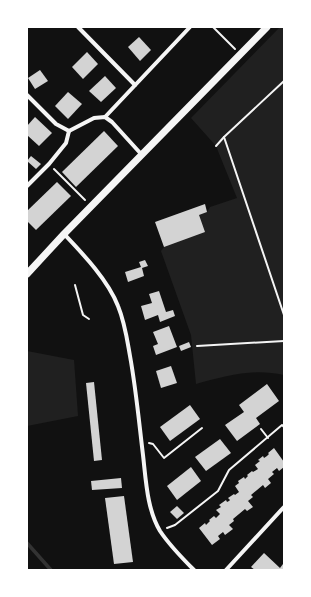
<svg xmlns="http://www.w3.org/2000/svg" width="311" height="597" viewBox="0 0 311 597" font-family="Overpass,sans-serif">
<rect width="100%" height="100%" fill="#111"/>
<g fill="#202020">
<path d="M 280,27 L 284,27 L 284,375 C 253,368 226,376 196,384 L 191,335 L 161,251 L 164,247 L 199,215 L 207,212 L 210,207 L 237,198 L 216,146 L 191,118 Z"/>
<polygon points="27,351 74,360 78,416 27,426"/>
</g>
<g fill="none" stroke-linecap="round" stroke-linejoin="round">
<polyline stroke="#333" stroke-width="3.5" points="27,543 51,570"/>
</g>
<g fill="#d3d3d3">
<polygon points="139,37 151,50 140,61 128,47"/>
<polygon points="87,52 98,64 83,79 72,67"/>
<polygon points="40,70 48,81 35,89 28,78"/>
<polygon points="105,76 116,88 101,102 89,91"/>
<polygon points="68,92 82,104 68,119 55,106"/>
<polygon points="35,117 52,133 39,146 27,135 27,126"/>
<polygon points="104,131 118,146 76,187 62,172"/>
<polygon points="31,156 41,164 36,169 27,161"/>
<polygon points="57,182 71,196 36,230 27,221 27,211"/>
<polygon points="205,204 207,212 199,215 205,232 164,247 155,222"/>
<polygon points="145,260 148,266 142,268 144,276 128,282 125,272 141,267 139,262"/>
<polygon points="159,291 166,312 173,310 175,316 160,322 158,315 145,320 141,306 152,303 149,294"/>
<polygon points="169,326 177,347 156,355 153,346 158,344 153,332"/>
<polygon points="189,342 191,347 181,351 179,346"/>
<polygon points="171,366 177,383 161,388 156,371"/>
<polygon points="94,382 102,460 94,461 86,383"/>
<polygon points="267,384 279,401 256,418 260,424 237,441 225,425 244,412 239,405"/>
<polygon points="190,405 200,419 170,441 160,427"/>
<polygon points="220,439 231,453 206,471 195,457"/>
<polygon points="274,448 284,462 284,467 279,471 277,468 272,472 274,474 268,479 271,483 265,488 263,485 251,495 253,497 248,501 253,507 247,511 245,509 233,519 234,521 229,525 233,529 225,535 223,532 218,536 220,539 212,545 199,528 205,523 206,525 210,521 209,520 214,516 216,518 220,514 216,510 221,507 219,505 226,500 227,502 229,501 230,500 228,498 234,494 235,495 239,492 235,486 239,483 238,481 244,477 245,479 248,476 247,475 252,471 253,472 258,469 255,465 260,461 258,460 263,456 264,458 267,456 269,454 268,453"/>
<polygon points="191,467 201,481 177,500 167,486"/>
<polygon points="121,478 122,488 92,490 91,481"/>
<polygon points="124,496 133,562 114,564 105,498"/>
<polygon points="177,506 184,513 177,519 170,512"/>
<polygon points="264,553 280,568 283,564 284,570 255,570 251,567"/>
</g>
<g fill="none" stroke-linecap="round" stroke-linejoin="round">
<g stroke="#f5f5f5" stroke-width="2">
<polyline points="213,27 235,49"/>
<polyline points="284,81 224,137 284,315"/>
<polyline points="216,146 224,137"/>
<polyline points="54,169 85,200"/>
<polyline points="75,285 83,315 89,319"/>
<polyline points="197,346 284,341"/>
<polyline points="261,429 268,438"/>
<polyline points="149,443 153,444 164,458 202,428"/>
<polyline points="167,528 175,525 218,491 229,470 282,425 284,427"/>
</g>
<g stroke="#f5f5f5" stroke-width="4">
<polyline points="78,27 135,85"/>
<polyline points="27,95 56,124 69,131 94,118 105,117 112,122 142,155"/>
<polyline points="105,117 190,27"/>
<polyline points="27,186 49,164 66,143 69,131"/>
<path d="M 64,234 C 83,254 108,280 118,306 C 125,323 127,339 130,356 C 136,389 139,422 143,455 C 146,481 147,509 160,531 C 170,546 182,558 194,570"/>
<polyline points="226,570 284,507"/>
</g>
<polyline stroke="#f5f5f5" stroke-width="7" points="27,274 64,234 267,27"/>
</g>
<rect width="311" height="597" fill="none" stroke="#ffffff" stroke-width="56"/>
</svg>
